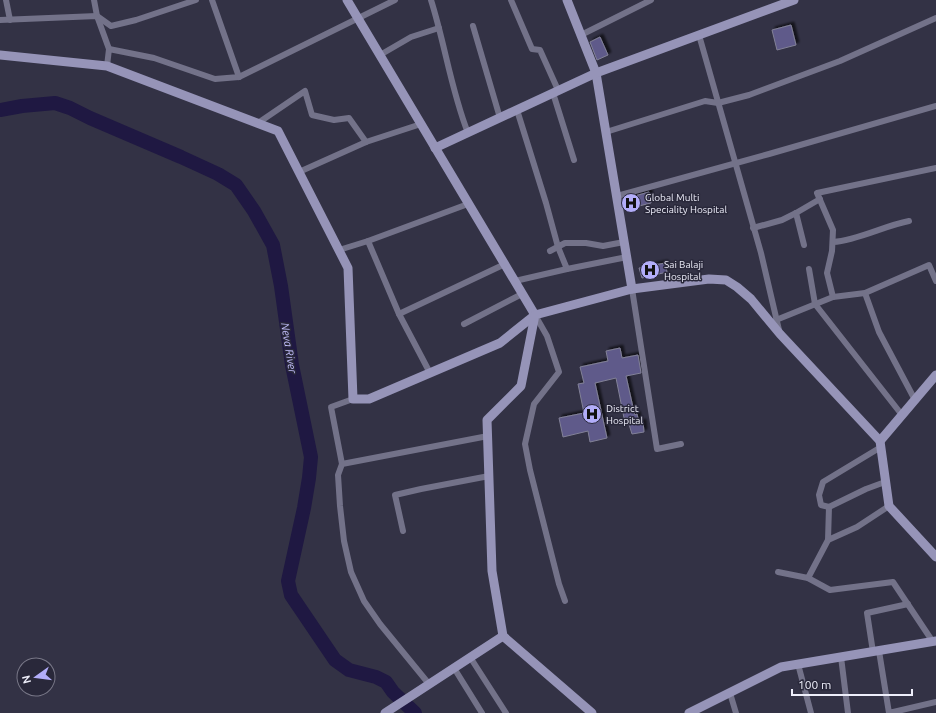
<svg xmlns="http://www.w3.org/2000/svg" width="936" height="713" viewBox="0 0 936 713" font-family="Ubuntu,sans-serif">
<defs>
<filter id="shadow"><feDropShadow dx="3" dy="-3" stdDeviation="1" flood-color="#0009"/></filter>
</defs>
<rect width="100%" height="100%" fill="#333245"/>
<g fill="none" stroke-linecap="round" stroke-linejoin="round">
<polyline stroke="#1f1842" stroke-width="14" points="0,110 22,106 55,103 70,108 90,118 181,157 218,174 236,185 254,211 273,245 281,286 292,365 311,457 309,478 304,508 288,581 291,595 335,660 349,670 376,677 386,682 393,692 415,713"/>
</g>
<g fill="#5e5a8a" stroke="#828197" filter="url(#shadow)">
<polygon points="791,25 796,45 777,50 772,30"/>
<polygon points="600,37 608,55 597,60 590,42"/>
<polygon points="649,192 651,203 627,209 624,199"/>
<polygon points="665,263 667,272 642,278 639,268"/>
<polygon points="620,348 622,358 638,355 641,373 626,376 634,412 635,415 637,414 639,423 643,422 644,432 632,434 627,418 624,418 616,378 595,383 607,438 590,442 588,431 563,437 559,418 584,413 578,384 584,383 580,367 608,361 606,351"/>
</g>
<g fill="none" stroke-linecap="round" stroke-linejoin="round">
<g stroke="#737289" stroke-width="6">
<polyline points="6,0 10,20"/>
<polyline points="94,0 97,16 109,49"/>
<path d="M 431,0 C 445,44 451,90 468,133"/>
<polyline points="511,0 532,49 540,50 558,90"/>
<polyline points="0,20 97,16 111,26 136,20 196,0"/>
<polyline points="473,26 500,118"/>
<polyline points="581,35 651,0"/>
<polyline points="699,35 761,253 779,330"/>
<polyline points="380,55 411,37 439,28"/>
<polyline points="107,66 109,49 154,58 215,79 239,77 212,0"/>
<polyline points="239,77 395,0"/>
<polyline points="553,93 574,160"/>
<polyline points="517,110 546,203 558,247 567,269"/>
<polyline points="258,123 305,91 312,115 334,120 349,118 366,142"/>
<polyline points="606,132 705,101 718,103 749,95 840,61 936,18"/>
<polyline points="299,172 366,142 421,124"/>
<polyline points="617,196 769,154 936,106"/>
<polyline points="796,213 804,245"/>
<polyline points="753,228 782,220 796,213 820,199"/>
<polyline points="368,241 468,204"/>
<path d="M 833,242 C 859,240 883,226 909,221"/>
<polyline points="339,250 368,241 399,314"/>
<polyline points="550,251 565,243 586,243 603,246 624,242"/>
<polyline points="809,269 815,304 902,415"/>
<polyline points="515,281 567,269 627,257"/>
<polyline points="632,289 657,449 681,444"/>
<polyline points="865,293 879,332 915,400"/>
<polyline points="833,297 865,293 929,265 936,281"/>
<polyline points="535,315 547,336 559,372 534,404 525,444 530,470 559,584 565,601"/>
<polyline points="776,320 833,297 827,273 832,251 833,230 817,193 936,168"/>
<polyline points="464,324 522,294"/>
<polyline points="430,373 399,314 505,264"/>
<polyline points="342,464 331,407 353,399"/>
<polyline points="829,507 821,505 819,495 823,482 881,447"/>
<polyline points="403,531 395,495 421,489 489,476"/>
<polyline points="828,540 829,507 866,489 885,482"/>
<polyline points="778,572 808,578 830,590 893,582 933,642"/>
<polyline points="808,578 828,540 857,527 889,506"/>
<polyline points="879,651 889,713 936,702"/>
<polyline points="873,652 867,613 908,604"/>
<polyline points="470,657 506,713"/>
<polyline points="841,657 848,713"/>
<polyline points="798,664 811,713"/>
<polyline points="454,668 482,713"/>
<polyline points="429,684 380,624 364,601 351,572 344,541 340,506 338,475 342,464 488,436"/>
<polyline points="730,693 736,713"/>
</g>
<g stroke="#9694b8" stroke-width="9">
<polyline points="567,0 596,73 632,289"/>
<polyline points="0,55 107,66 278,131 348,268 353,399 369,399 500,343 535,315 347,0"/>
<polyline points="435,148 596,73 794,0"/>
<polyline points="880,441 936,375"/>
<polyline points="385,713 503,636"/>
<polyline points="592,713 503,636 492,571 487,420 521,386 535,315 632,289 709,279 726,280 737,287 751,299 780,334 880,441 889,506 936,557"/>
<polyline points="689,713 781,667 936,641"/>
</g>
</g>
<defs>
<g id="hospital-disc" transform="scale(1)"><circle r="9.5" fill="#b2adf9" stroke="#29283a"/><path d="M-5-5h3v3.5h4V-5h3V5h-3V1.5h-4V5h-3Z" fill="#111"/></g>
</defs>
<g fill-rule="evenodd">
<use href="#hospital-disc" x="631" y="203"/>
<use href="#hospital-disc" x="650" y="270"/>
<use href="#hospital-disc" x="592" y="414"/>
</g>
<g text-anchor="middle" dominant-baseline="central" stroke-width="3" stroke-linejoin="round" paint-order="stroke">
<g font-size="10" fill="#eeeefa" stroke="#29283a" text-anchor="start">
<text x="645" y="197">Global Multi<tspan x="645" dy="12">Speciality Hospital</tspan></text>
<text x="664" y="264">Sai Balaji<tspan x="664" dy="12">Hospital</tspan></text>
<text x="606" y="408">District<tspan x="606" dy="12">Hospital</tspan></text>
</g>
<g font-size="11" font-style="italic" fill="#c0bdfa" stroke="#29283a">
<text transform="translate(289 348) rotate(81)">Neva River</text>
</g>
</g>
<g transform="translate(36 677) rotate(256)"><circle r="19" fill="#29283a" stroke="#787787"/>
<path d="M0-3L7 15L0 10L-7 15Z" fill="#b2adf9"/>
<text y="-6" font-size="11" font-weight="bold" text-anchor="middle" fill="#eeeefa">N</text>
</g>
<path d="M792 689v6h120v-6" fill="none" stroke="#eeeefa" stroke-width="2"/>
<text x="798" y="689" font-size="12" fill="#eeeefa" stroke="#29283a" stroke-width="3" paint-order="stroke">100 m</text>
</svg>
